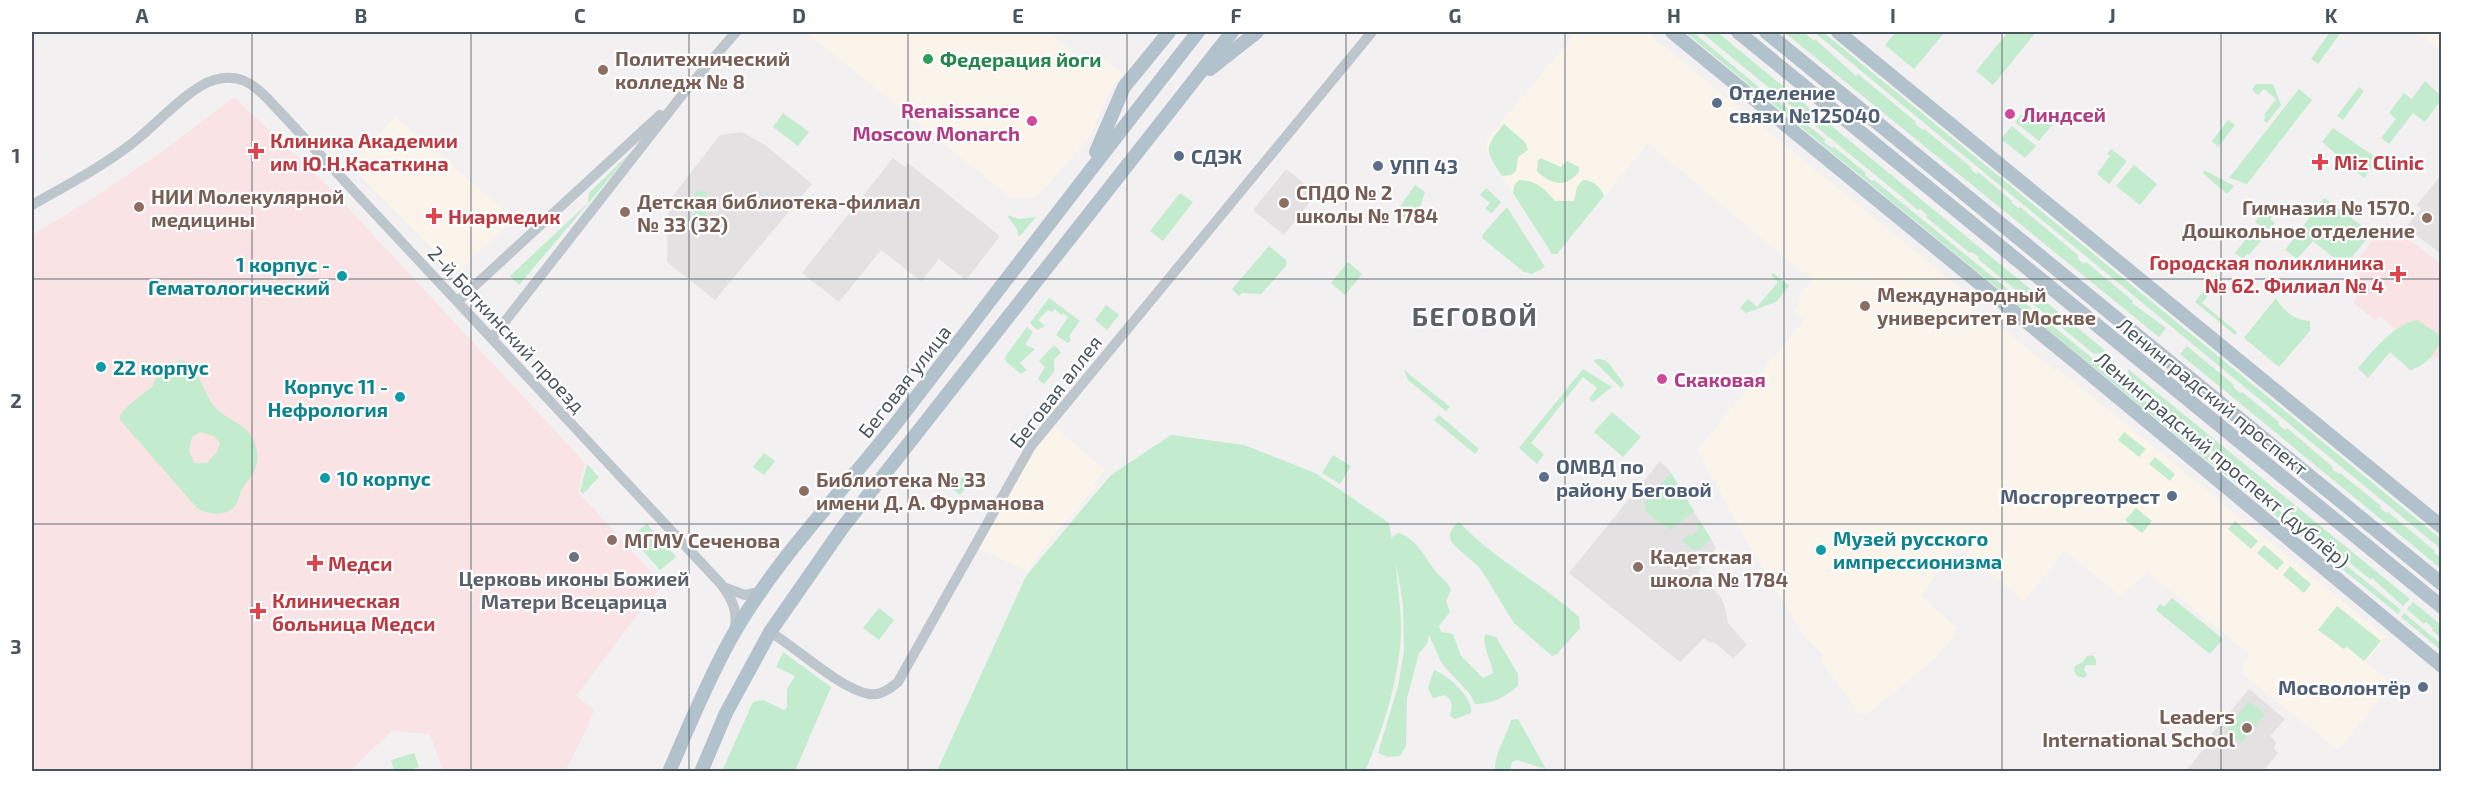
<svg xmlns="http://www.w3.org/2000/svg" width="2473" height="803" viewBox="0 0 2473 803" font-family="'Exo 2',sans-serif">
<rect width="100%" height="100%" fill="#f2f0f0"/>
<g fill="#fbf4eb">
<polygon points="806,32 1048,32 1093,68 1102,58 1123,74 1114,84 1088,139 1037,197 1011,198"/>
<polygon points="1576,32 1646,32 1965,292 1959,299 1980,316 1983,313 2055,371 2057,368 2386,637 2366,662 2393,684 2338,750 2241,673 2245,669 2241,666 2250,655 2148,572 2120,596 2065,551 2024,601 1960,548 1920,595 1957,628 1949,642 1937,657 1870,712 1860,715 1820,659 1824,655 1806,639 1754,554 1697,450 1805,319 1794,311 1801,301 1797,298 1813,281 1648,143 1557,254 1552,254 1487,153 1486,141"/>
<polygon points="2417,32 2441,32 2441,52 2431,43"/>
<polygon points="396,117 514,219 456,273 349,165"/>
<polygon points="1055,427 1105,470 1093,484 1096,487 1054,534 1027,571 978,548 1031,455"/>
</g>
<g fill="#e3e1e1">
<polygon points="742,132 765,145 812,184 715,300 667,262 668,202 720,135"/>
<polygon points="893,158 905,167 908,163 1000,236 966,280 939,259 921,281 881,250 839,302 802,273"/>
<polygon points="1286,169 1310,188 1307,191 1314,197 1284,235 1253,210"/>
<polygon points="2441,175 2441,254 2406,227 2421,209 2417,205"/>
<polygon points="1660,461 1669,470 1716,548 1698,573 1719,595 1724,604 1728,623 1747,645 1733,658 1714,642 1710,643 1704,638 1680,662 1569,573"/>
<polygon points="2249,689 2285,719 2270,736 2276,742 2274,749 2278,753 2265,769 2267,771 2185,772 2207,745 2205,742"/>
</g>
<g fill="#f9e3e4">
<polygon points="234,97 323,181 585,463 578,492 660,582 660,588 643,613 639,612 576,696 594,710 586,730 566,769 560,772 443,771 430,734 392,731 349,771 32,771 32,235 92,199 166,149"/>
<polygon points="2387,223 2441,264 2441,354 2433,360 2380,316 2375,320 2354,303 2362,282 2351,268"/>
</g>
<g fill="#c2eccd" fill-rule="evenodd">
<polygon points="1685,32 1693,32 1774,100 1776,99 1826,140 1824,142 1832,148 1834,147 1866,173 1865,175 1872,181 1874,180 2401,610 2398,614 2208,461"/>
<polygon points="1701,32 1717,32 2107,352 2094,354 1978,259 1979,257 1972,252 1970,253 1926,217 1927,215 1920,209 1918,210"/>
<polygon points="1784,32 1806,32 1806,34 1814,41 1815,39 1856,76 1858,74 1916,122 1915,124 1923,130 1924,129 1971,167 1970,168 1976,174 1978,172 2012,201 2011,202 2018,208 2020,207 2079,256 2077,258 2084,264 2086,262 2133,301 2132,303 2166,328 2159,337"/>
<polygon points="1814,32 1823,32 2441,539 2441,549"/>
<polygon points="1896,32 1945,32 1914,69 1885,45"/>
<polygon points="2008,32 2036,32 1993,85 1976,71"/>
<polygon points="2330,32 2341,32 2318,64 2311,59"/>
<polygon points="2425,81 2441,96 2441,100 2425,122 2413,113 2389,144 2381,138 2396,119 2389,113 2404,93 2412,99"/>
<polygon points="2256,84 2273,84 2281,105 2267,123 2263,120 2266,117 2264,115 2276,99 2264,89 2258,95 2252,90"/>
<polygon points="2359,87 2364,91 2343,120 2337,116"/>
<polygon points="2299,89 2312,100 2247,184 2229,178"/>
<polygon points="2029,105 2053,124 2039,141 2015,122"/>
<polygon points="783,113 809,132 798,146 773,127"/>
<polygon points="2228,120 2235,125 2218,147 2212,141"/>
<path d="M 1504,124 L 1525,142 L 1528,150 L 1518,157 L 1516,171 L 1511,175 L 1502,176 C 1485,150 1483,149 1504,124 Z"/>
<polygon points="2012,126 2036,146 2025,158 2001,139"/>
<polygon points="2333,128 2378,159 2364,178 2322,142"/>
<polygon points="635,148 519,285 510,276 588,203 589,193"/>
<polygon points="2111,149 2127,161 2109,184 2097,174 2110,156 2107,154"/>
<path d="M 1540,158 L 1561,167 L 1567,161 L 1579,167 L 1579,172 C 1566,188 1551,185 1537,171 L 1538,161 Z"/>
<polygon points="2134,165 2157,184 2140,205 2116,186"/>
<polygon points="2204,170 2234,186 2227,194 2203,173"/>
<path d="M 1519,180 C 1536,180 1545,189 1555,201 L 1574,201 L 1577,187 L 1583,180 C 1593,180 1601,187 1604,196 L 1557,254 L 1552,254 L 1513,193 L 1514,186 Z"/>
<polygon points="1415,185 1425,192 1414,224 1396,212"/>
<polygon points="1486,188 1501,202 1492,213 1485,209 1490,203 1480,195"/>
<polygon points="695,191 706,192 705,224 693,223"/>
<polygon points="1180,193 1193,202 1163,241 1150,231"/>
<polygon points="2324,198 2365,228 2368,238 2351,258 2333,257 2313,241 2297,259 2285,250"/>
<polygon points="1507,207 1545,267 1532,274 1524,272 1482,238 1483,234"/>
<polygon points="2265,208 2273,215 2270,219 2275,223 2268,232 2255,222"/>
<polygon points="1007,215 1019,219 1036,217 1019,237 1016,228"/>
<polygon points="2250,227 2264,237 2249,255 2247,254 2243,259 2235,253 2247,238 2244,235"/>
<polygon points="1269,246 1286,260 1286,266 1261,294 1242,293 1239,296 1232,289"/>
<polygon points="1348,262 1362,274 1345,295 1331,283"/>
<polygon points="1773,273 1789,286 1776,302 1746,313 1740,308 1748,299 1757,307 1778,282 1771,275"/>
<polygon points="2216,275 2221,279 2202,303 2237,332 2235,335 2195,302"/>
<polygon points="1049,298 1080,321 1069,336 1071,340 1068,343 1056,335 1068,317 1063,313 1061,315 1055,309 1052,312 1048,310 1038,320 1045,326 1037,330 1030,323"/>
<path d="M 2276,298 C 2284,312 2294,320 2310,321 L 2310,331 L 2279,367 L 2244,338 Z"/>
<polygon points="1106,305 1119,315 1107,330 1095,320"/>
<path d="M 2417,320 L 2440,335 C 2440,352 2425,366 2410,370 L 2390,352 L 2368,378 L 2358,368 C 2374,350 2393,325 2417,320 Z"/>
<polygon points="1027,327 1033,332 1025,345 1035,349 1020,363 1027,370 1021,374 1006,362 1005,357"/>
<polygon points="1054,345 1061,352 1054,360 1054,372 1044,384 1038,379 1045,367 1039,361"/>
<polygon points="2187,346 2234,385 2233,387 2240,393 2242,392 2279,422 2278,424 2285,430 2287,428 2333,467 2332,469 2339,474 2340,473 2381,506 2380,508 2386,513 2388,512 2435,551 2434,553 2441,558 2439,567 2180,354"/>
<polygon points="1600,359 1607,361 1624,384 1623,387 1621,388 1593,360"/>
<path d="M 179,361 L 184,361 C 201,371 202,391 214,406 C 228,423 250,422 256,447 C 261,466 252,475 242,489 C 239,494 239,501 235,506 C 226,517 208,515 197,508 L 120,420 L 120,415 L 130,404 L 152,387 L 158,373 ZM 200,432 L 214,436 L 220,443 L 217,452 L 207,463 L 194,463 L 189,450 L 192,437 Z"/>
<polygon points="1583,369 1612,387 1593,402 1589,399 1597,388 1583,377 1531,443 1544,454 1537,464 1519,448"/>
<polygon points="2128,369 2410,599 2403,606 2372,578 2371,580 2335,551 2336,549 2276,503 2277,501 2270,495 2268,496 2211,450 2211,448 2204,442 2203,443 2142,394 2143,392 2136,386 2134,387 2130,384"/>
<polygon points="1404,370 1450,407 1446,411 1408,380"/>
<polygon points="1612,412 1641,437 1623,457 1594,432"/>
<polygon points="1439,415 1479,449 1475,454 1434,420"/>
<polygon points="2124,432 2146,449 2139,457 2118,440"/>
<path d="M 1171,435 L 1244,445 L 1315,473 L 1389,523 L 1392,540 L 1392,537 L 1399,533 C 1418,540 1425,558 1436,572 C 1441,578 1448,581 1451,590 L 1446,601 L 1450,612 L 1439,626 L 1441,632 L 1453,634 L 1461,656 L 1483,678 L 1493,673 C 1491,659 1482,647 1485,634 L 1496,637 L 1518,674 L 1518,686 C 1503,698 1494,703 1475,704 L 1470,694 L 1442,664 L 1429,635 L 1427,644 L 1419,653 L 1407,698 L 1406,746 L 1400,756 L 1388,757 L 1378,753 L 1398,686 L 1404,651 L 1403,604 L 1396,564 C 1397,585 1401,607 1401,628 C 1401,673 1383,731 1365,771 L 937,771 L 1026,576 L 1111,475 Z"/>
<polygon points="764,453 775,461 764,475 753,467"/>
<polygon points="1333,455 1351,466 1340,484 1322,473"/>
<polygon points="2155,457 2175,474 2170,481 2149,464"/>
<polygon points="587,464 599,477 583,494 580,491"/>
<polygon points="968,470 975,476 960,495 952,489"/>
<polygon points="1671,473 1694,511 1670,530 1646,512 1645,502"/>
<polygon points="2136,508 2152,521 2142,533 2125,520"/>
<polygon points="1700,521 1711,539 1700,549 1694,550 1682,541 1688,535 1692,536 1699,529 1697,524"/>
<polygon points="2235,521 2258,541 2251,549 2228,529"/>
<path d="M 1459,522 C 1494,559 1541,583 1579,617 L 1580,628 L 1557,654 L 1552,656 L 1514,623 L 1480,568 L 1453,544 C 1447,535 1451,528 1459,522 Z"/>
<polygon points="647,524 676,557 660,570 631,537"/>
<polygon points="2264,545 2284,562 2277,570 2257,553"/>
<polygon points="2290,566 2311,584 2304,593 2283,575"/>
<polygon points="2172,598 2223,639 2210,654 2156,610 2160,604 2164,607"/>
<polygon points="2413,602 2441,625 2441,638 2432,630 2433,628 2426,622 2424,624 2407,609"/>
<polygon points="2337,606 2381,641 2364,661 2347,647 2344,649 2318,630"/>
<polygon points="879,608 894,620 879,640 863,628"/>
<polygon points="2404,613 2441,644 2441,650 2401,617"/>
<polygon points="783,652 831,687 795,771 722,771 753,702 763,700 784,710 787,707 787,689 795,676 776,667"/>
<polygon points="2092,655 2096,659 2096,665 2086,665 2084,669 2087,675 2084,678 2077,676 2074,671 2075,666 2084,661 2087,656"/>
<path d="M 1434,670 C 1447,674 1474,698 1471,713 L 1455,719 L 1450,716 C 1452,706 1454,701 1445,695 L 1433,698 L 1428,688 Z"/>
<polygon points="2249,701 2265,714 2241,743 2226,730"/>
<path d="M 1518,719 L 1546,769 L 1517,760 L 1512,762 L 1510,771 L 1495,771 C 1494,754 1506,738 1511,720 Z"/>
<polygon points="414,753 419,767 406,771 394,771 391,760"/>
</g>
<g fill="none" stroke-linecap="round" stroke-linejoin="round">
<g stroke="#bdc6cc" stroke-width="10">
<path d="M 32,205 C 65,186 100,168 130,145 C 154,127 189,87 214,80 C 238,73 252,83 267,98 L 721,584 C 732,599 739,612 734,630"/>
<polyline points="458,301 660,115"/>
<polyline points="492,338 686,90 736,32"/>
<polyline points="726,588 745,595 762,591"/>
<path d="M 770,632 C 797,648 840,689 869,694 C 879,696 890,689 898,682 L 1031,446 L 1372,32"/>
</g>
<g stroke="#b2c2cc" stroke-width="14">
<polyline points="1672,32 2078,364 2442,666"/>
<polyline points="1738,32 2442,607"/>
<polyline points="1766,32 2442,584"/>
<polyline points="1838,32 2442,527"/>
<polyline points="1210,69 1257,32"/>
<polyline points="1096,152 1124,87 1169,32"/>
<path d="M 669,772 C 688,728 706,684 729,642 C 775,558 846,489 904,413 C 1002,285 1099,158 1198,32"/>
<polyline points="701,772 726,713 770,632 843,527 1232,32"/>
</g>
</g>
<path fill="none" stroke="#49555c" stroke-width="1.5" stroke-opacity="0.55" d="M 252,32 L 252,772M 471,32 L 471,772M 689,32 L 689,772M 908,32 L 908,772M 1127,32 L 1127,772M 1346,32 L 1346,772M 1565,32 L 1565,772M 1784,32 L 1784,772M 2002,32 L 2002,772M 2221,32 L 2221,772M 32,279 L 2442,279M 32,524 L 2442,524"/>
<circle fill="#2e9e5b" stroke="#fff" stroke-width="2" cx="928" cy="59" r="6"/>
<g fill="#8d6e63" stroke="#fff" stroke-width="2">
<circle cx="603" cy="70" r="6"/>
<circle cx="1284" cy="203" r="6"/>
<circle cx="139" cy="207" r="6"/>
<circle cx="625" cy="212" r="6"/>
<circle cx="2427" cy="218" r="6"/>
<circle cx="1865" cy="306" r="6"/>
<circle cx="804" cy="491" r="6"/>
<circle cx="612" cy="540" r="6"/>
<circle cx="1638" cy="567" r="6"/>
<circle cx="2247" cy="728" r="6"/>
</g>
<g fill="#5c6f8a" stroke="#fff" stroke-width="2">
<circle cx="1717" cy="103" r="6"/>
<circle cx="1179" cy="156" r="6"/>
<circle cx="1378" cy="166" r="6"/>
<circle cx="1544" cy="477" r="6"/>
<circle cx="2172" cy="496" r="6"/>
<circle cx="2423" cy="687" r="6"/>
</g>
<g fill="#d1479c" stroke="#fff" stroke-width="2">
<circle cx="2010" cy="114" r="6"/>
<circle cx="1032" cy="121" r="6"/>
<circle cx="1662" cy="379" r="6"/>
</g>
<g fill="#e0444e" stroke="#fff" stroke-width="2">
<path d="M253 142h6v6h6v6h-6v6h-6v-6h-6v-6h6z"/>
<path d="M2317 153h6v6h6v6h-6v6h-6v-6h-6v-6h6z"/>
<path d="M431 207h6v6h6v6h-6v6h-6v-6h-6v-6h6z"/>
<path d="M2395 265h6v6h6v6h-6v6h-6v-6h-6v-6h6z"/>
<path d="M312 554h6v6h6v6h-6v6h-6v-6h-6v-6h6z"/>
<path d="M255 602h6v6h6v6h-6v6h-6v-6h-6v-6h6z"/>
</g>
<g fill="#0f9aa8" stroke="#fff" stroke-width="2">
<circle cx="342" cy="276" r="6"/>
<circle cx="101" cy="367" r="6"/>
<circle cx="400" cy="397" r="6"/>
<circle cx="325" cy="478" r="6"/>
<circle cx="1821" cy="550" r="6"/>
</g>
<circle fill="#6b7280" stroke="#fff" stroke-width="2" cx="574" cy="557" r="6"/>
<g text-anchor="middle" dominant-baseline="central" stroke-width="4.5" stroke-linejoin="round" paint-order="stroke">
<g font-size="20" font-weight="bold" fill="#785e54" stroke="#fff" text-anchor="start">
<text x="615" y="58">Политехнический<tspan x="615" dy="23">колледж № 8</tspan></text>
<text x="1296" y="192">СПДО № 2<tspan x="1296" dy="23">школы № 1784</tspan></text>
<text x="151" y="196">НИИ Молекулярной<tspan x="151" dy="23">медицины</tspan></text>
<text x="637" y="201">Детская библиотека-филиал<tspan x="637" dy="23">№ 33 (32)</tspan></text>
<text x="2415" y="207" text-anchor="end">Гимназия № 1570.<tspan x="2415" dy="23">Дошкольное отделение</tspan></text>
<text x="1877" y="294">Международный<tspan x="1877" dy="23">университет в Москве</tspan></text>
<text x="816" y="479">Библиотека № 33<tspan x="816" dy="23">имени Д. А. Фурманова</tspan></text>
<text x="624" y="540">МГМУ Сеченова</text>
<text x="1650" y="556">Кадетская<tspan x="1650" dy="23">школа № 1784</tspan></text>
<text x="2235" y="716" text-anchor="end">Leaders<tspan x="2235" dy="23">International School</tspan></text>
</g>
<g font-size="20" font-weight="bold" fill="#27864d" stroke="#fff" text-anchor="start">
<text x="940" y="59">Федерация йоги</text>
</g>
<g font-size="20" font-weight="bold" fill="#4e5e75" stroke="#fff" text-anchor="start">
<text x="1729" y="92">Отделение<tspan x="1729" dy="23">связи №125040</tspan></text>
<text x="1191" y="156">СДЭК</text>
<text x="1390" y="166">УПП 43</text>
<text x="1556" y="466">ОМВД по<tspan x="1556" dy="23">району Беговой</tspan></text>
<text x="2160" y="496" text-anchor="end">Мосгоргеотрест</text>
<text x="2411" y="687" text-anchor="end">Мосволонтёр</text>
</g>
<g font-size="20" font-weight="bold" fill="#b23c85" stroke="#fff" text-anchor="start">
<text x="1020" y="110" text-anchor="end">Renaissance<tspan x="1020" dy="23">Moscow Monarch</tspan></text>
<text x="2022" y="114">Линдсей</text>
<text x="1674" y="379">Скаковая</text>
</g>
<g font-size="20" font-weight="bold" fill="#be3a42" stroke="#fff" text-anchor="start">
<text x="270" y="140">Клиника Академии<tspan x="270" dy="23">им Ю.Н.Касаткина</tspan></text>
<text x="2334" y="162">Miz Clinic</text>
<text x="448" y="216">Ниармедик</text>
<text x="2384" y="262" text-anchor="end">Городская поликлиника<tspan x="2384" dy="23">№ 62. Филиал № 4</tspan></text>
<text x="328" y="563">Медси</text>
<text x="272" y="600">Клиническая<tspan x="272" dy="23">больница Медси</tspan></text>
</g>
<g font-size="20" font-weight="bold" fill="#0d838f" stroke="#fff" text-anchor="start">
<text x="330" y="264" text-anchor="end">1 корпус -<tspan x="330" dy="23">Гематологический</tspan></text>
<text x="113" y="367">22 корпус</text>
<text x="388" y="386" text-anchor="end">Корпус 11 -<tspan x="388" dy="23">Нефрология</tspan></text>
<text x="337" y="478">10 корпус</text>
<text x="1833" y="538">Музей русского<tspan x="1833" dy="23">импрессионизма</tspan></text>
</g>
<g font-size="20" fill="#49555c" stroke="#fff">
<text transform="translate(507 329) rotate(47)">2-й Боткинский проезд</text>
<text transform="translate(904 381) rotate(-52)">Беговая улица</text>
<text transform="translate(1055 391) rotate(-52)">Беговая аллея</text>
<text transform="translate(2213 396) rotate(39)">Ленинградский проспект</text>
<text transform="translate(2223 459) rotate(40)">Ленинградский проспект (дублёр)</text>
</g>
<g font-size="20" font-weight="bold" fill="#5b616d" stroke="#fff">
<text x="574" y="578">Церковь иконы Божией<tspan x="574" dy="23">Матери Всецарица</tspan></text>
</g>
<g font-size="26" font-weight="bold" letter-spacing="1.5" fill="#5d6164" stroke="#fff">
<text x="1475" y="315">БЕГОВОЙ</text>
</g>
</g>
<rect width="2473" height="803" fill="none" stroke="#ffffff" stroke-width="66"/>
<rect x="33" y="33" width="2407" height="737" fill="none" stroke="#49555c" stroke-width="2"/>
<g font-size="20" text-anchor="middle" font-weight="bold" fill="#49555c">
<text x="142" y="23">A</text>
<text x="361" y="23">B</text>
<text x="580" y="23">C</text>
<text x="799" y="23">D</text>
<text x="1018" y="23">E</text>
<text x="1236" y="23">F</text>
<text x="1455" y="23">G</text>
<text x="1674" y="23">H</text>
<text x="1893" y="23">I</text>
<text x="2112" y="23">J</text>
<text x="2331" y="23">K</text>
<text x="16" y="163">1</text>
<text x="16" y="408">2</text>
<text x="16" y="654">3</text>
</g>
</svg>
